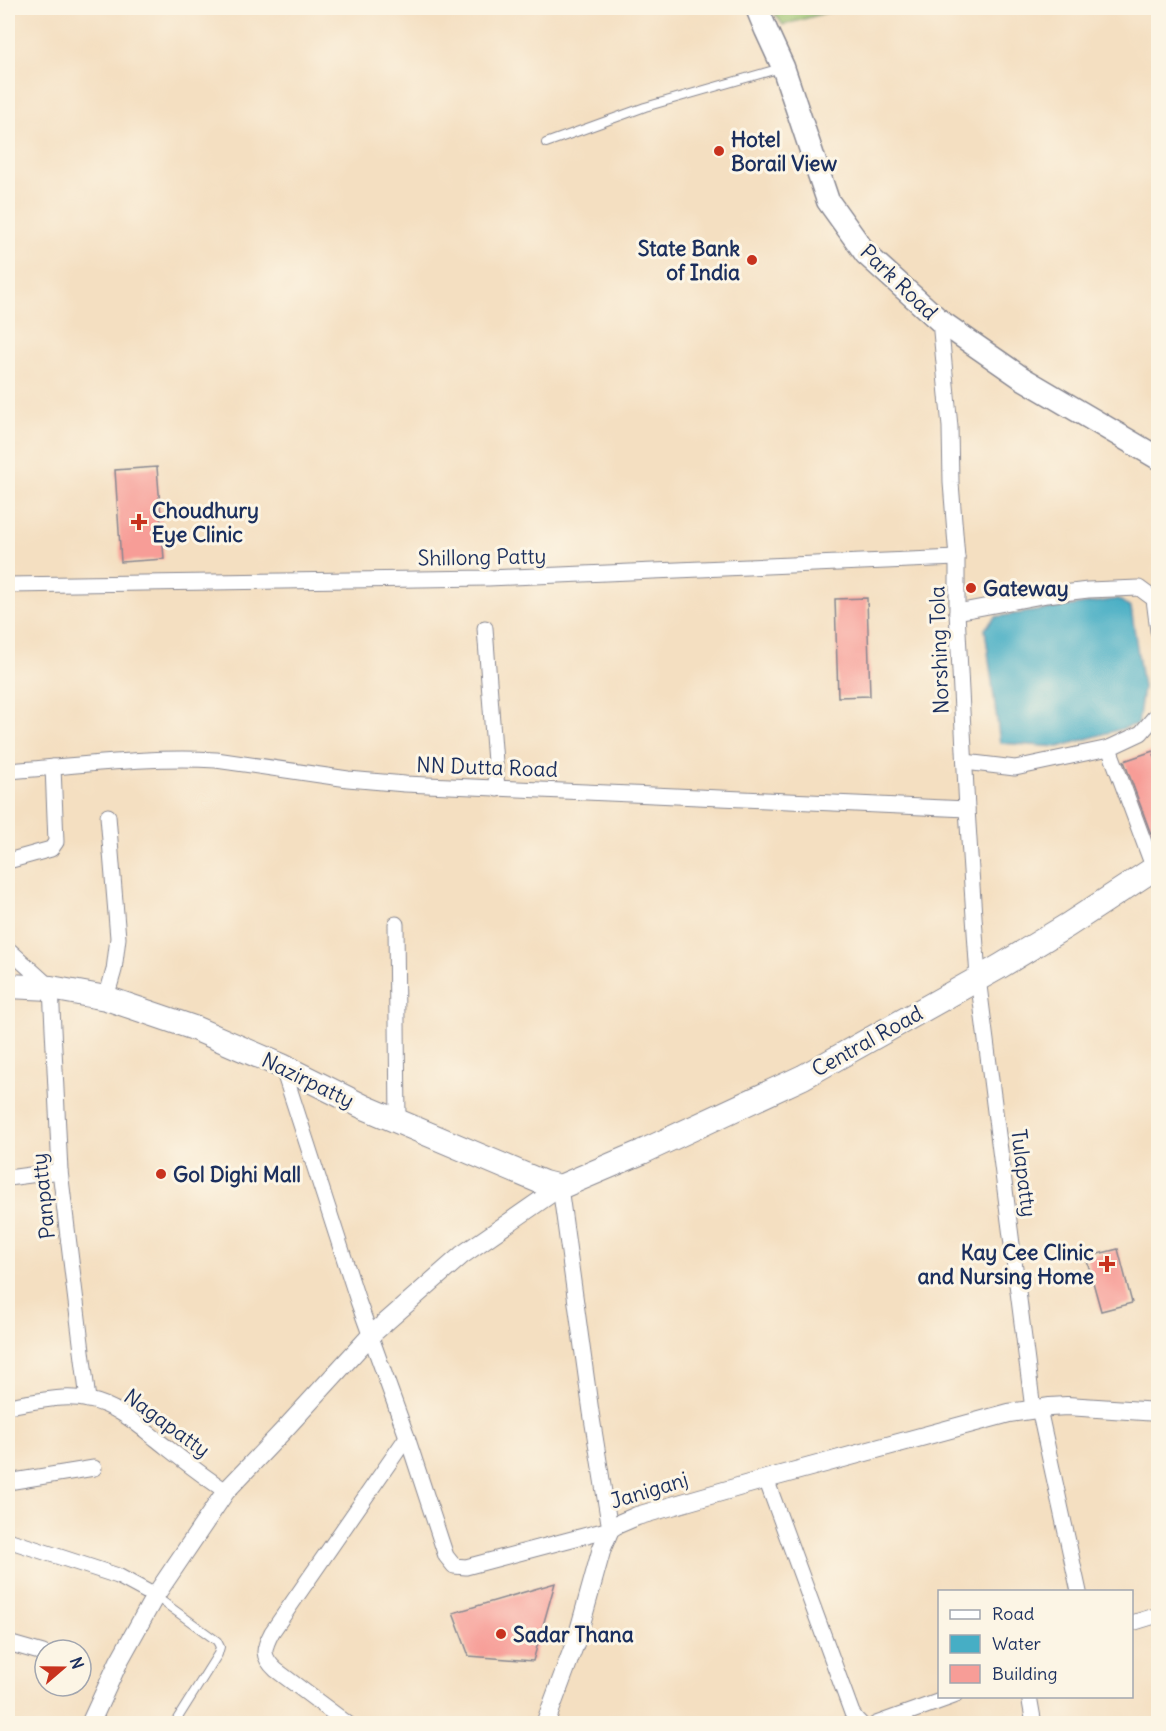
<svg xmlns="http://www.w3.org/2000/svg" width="1166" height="1731" viewBox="0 0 1166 1731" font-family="Delius,sans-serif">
<rect width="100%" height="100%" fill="#fcf5e5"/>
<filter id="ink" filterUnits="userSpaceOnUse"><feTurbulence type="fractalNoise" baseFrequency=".0167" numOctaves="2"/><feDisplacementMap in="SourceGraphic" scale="12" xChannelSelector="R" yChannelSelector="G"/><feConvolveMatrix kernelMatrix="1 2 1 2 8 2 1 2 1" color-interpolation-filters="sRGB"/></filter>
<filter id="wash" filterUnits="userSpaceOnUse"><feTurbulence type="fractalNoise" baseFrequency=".008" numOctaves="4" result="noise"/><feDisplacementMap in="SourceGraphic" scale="24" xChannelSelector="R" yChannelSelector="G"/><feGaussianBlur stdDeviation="1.35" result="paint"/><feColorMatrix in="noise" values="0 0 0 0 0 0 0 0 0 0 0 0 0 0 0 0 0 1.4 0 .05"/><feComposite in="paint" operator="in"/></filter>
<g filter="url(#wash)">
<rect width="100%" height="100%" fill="#f4dfc1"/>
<polygon fill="#9cc36e" stroke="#5c7966" stroke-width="1.5" points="771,8 842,8 783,25"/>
<polygon fill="#46aec5" stroke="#306e92" stroke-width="1.5" points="1118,599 1131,608 1143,687 1138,724 1059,747 1000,743 985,629 995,617"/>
<g id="blocks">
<g fill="#f79d97">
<polygon points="157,467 164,559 121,562 115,470"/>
<polygon points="867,598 870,696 838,697 835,599"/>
<polygon points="1153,751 1158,766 1158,832 1151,834 1124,761"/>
<polygon points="1118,1249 1132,1303 1101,1311 1086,1257"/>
<polygon points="555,1583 533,1661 469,1656 453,1613"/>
</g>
</g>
</g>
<g filter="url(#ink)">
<use href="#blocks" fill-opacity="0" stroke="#888790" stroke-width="1.5"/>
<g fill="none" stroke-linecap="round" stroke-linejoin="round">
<g stroke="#888790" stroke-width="10">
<g id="service">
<polyline points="546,143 645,107 781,68"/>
<polyline points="155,1596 217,1641 220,1647 218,1654 174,1724"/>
</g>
</g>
<g stroke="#888790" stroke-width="17">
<g id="minor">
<polyline points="940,321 950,427 951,483 957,558 957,612 967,809 978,978 1033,1409"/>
<polyline points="8,585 488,578 957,558"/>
<polyline points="957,612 1047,595 1088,590 1139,588 1154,599 1158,631"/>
<polyline points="485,628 497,789"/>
<polyline points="1109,748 1154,869"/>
<polyline points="965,762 1015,768 1109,748 1141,733 1158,713"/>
<path d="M 8,771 C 76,766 147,756 216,760 L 348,779 L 405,784 L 967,809"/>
<polyline points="8,861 51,849 56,842 53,767"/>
<polyline points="396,924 398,1122"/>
<polyline points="8,949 51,988 60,1171 88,1400"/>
<polyline points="106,998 114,970 118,938 108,816"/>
<polyline points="282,1066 358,1301 407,1437 446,1556 454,1566 466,1567 610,1529 591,1412 560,1187"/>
<polyline points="8,1178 60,1171"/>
<path d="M 8,1406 C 34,1402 63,1394 89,1400 C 115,1405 136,1423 156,1439 C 179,1457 201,1475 226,1491"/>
<polyline points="1039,1409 1079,1592"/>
<polyline points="766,1479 852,1713 856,1719 861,1724"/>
<polyline points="8,1482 94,1468"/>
<polyline points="8,1540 118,1576 155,1596"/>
<polyline points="1132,1623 1158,1615"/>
<polyline points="8,1643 43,1653"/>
<polyline points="1029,1696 1034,1724"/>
<path d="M 348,1724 L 276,1670 C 261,1656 263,1649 272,1632 L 407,1437"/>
<polyline points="876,1724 954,1696"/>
</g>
</g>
<g stroke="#888790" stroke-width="20">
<g id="tertiary">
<polyline points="90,1724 119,1661 155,1596 226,1491 283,1431 370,1336 462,1255 560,1187"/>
<polyline points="545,1724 577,1638 602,1548 610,1529 616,1525 637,1516 766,1479 1009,1413 1050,1407 1067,1406 1158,1412"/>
</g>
</g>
<g stroke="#888790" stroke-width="25">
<polyline id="primary" points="757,8 766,30 783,67 828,201 866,254 940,321 1022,378 1158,458"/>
</g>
<g stroke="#888790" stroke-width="26">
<polyline id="trunk" points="8,986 51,988 106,998 194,1028 282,1066 364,1107 544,1183 560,1187 642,1152 803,1077 999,967 1068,925 1158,866"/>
</g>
<use href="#service" stroke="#fff" stroke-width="8"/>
<use href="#minor" stroke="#fff" stroke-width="15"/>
<use href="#tertiary" stroke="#fff" stroke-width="18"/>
<use href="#primary" stroke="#fff" stroke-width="22"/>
<use href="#trunk" stroke="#fff" stroke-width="24"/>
</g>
</g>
<g fill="#c8321e" stroke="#fcf5e5" stroke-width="2">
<circle cx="719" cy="151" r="6"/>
<circle cx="752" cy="260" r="6"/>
<path d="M136 513h6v6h6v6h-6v6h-6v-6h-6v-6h6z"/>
<circle cx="971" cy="588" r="6"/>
<circle cx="161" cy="1174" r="6"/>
<path d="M1104 1255h6v6h6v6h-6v6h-6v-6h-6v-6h6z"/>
<circle cx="501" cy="1634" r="6"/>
</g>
<g text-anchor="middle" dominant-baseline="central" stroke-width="6" stroke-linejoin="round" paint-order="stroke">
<g font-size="21" font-weight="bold" fill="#1b2f5e" stroke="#fcf5e5" text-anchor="start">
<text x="731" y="139">Hotel<tspan x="731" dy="24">Borail View</tspan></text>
<text x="740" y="248" text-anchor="end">State Bank<tspan x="740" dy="24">of India</tspan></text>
<text x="152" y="510">Choudhury<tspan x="152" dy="24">Eye Clinic</tspan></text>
<text x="983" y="588">Gateway</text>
<text x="173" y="1174">Gol Dighi Mall</text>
<text x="1094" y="1252" text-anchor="end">Kay Cee Clinic<tspan x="1094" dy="24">and Nursing Home</tspan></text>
<text x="513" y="1634">Sadar Thana</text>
</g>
<g font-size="21" fill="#1b2f5e" stroke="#fcf5e5">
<text transform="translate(899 282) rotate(44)">Park Road</text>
<text transform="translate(482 557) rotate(-1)">Shillong Patty</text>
<text transform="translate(939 650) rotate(-92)">Norshing Tola</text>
<text transform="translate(487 767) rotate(2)">NN Dutta Road</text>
<text transform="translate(867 1041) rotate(-29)">Central Road</text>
<text transform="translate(308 1080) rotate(26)">Nazirpatty</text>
<text transform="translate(1024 1173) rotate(83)">Tulapatty</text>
<text transform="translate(43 1196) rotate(-96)">Panpatty</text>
<text transform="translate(167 1423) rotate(36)">Nagapatty</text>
<text transform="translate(649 1490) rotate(-17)">Janiganj</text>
</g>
</g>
<rect width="1166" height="1731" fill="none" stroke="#fcf5e5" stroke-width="30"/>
<rect x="938" y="1590" width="195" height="108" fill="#fcf5e5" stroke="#a2a6af" stroke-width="1.5"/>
<rect x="950" y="1610" width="30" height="9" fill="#ffffff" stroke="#a2a6af" stroke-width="1.5"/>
<text x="992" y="1620" font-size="18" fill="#1b2f5e">Road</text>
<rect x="950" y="1635" width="30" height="18" fill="#46aec5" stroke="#a2a6af" stroke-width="1.5"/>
<text x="992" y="1650" font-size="18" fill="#1b2f5e">Water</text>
<rect x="950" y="1665" width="30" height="18" fill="#f79d97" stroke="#a2a6af" stroke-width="1.5"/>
<text x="992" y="1680" font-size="18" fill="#1b2f5e">Building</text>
<g transform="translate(63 1668) rotate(70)"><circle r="28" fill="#fcf5e5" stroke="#a2a6af" stroke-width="1.5"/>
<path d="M0-4.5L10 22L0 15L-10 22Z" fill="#c8321e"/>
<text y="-9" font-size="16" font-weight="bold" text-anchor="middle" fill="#1b2f5e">N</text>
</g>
</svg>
